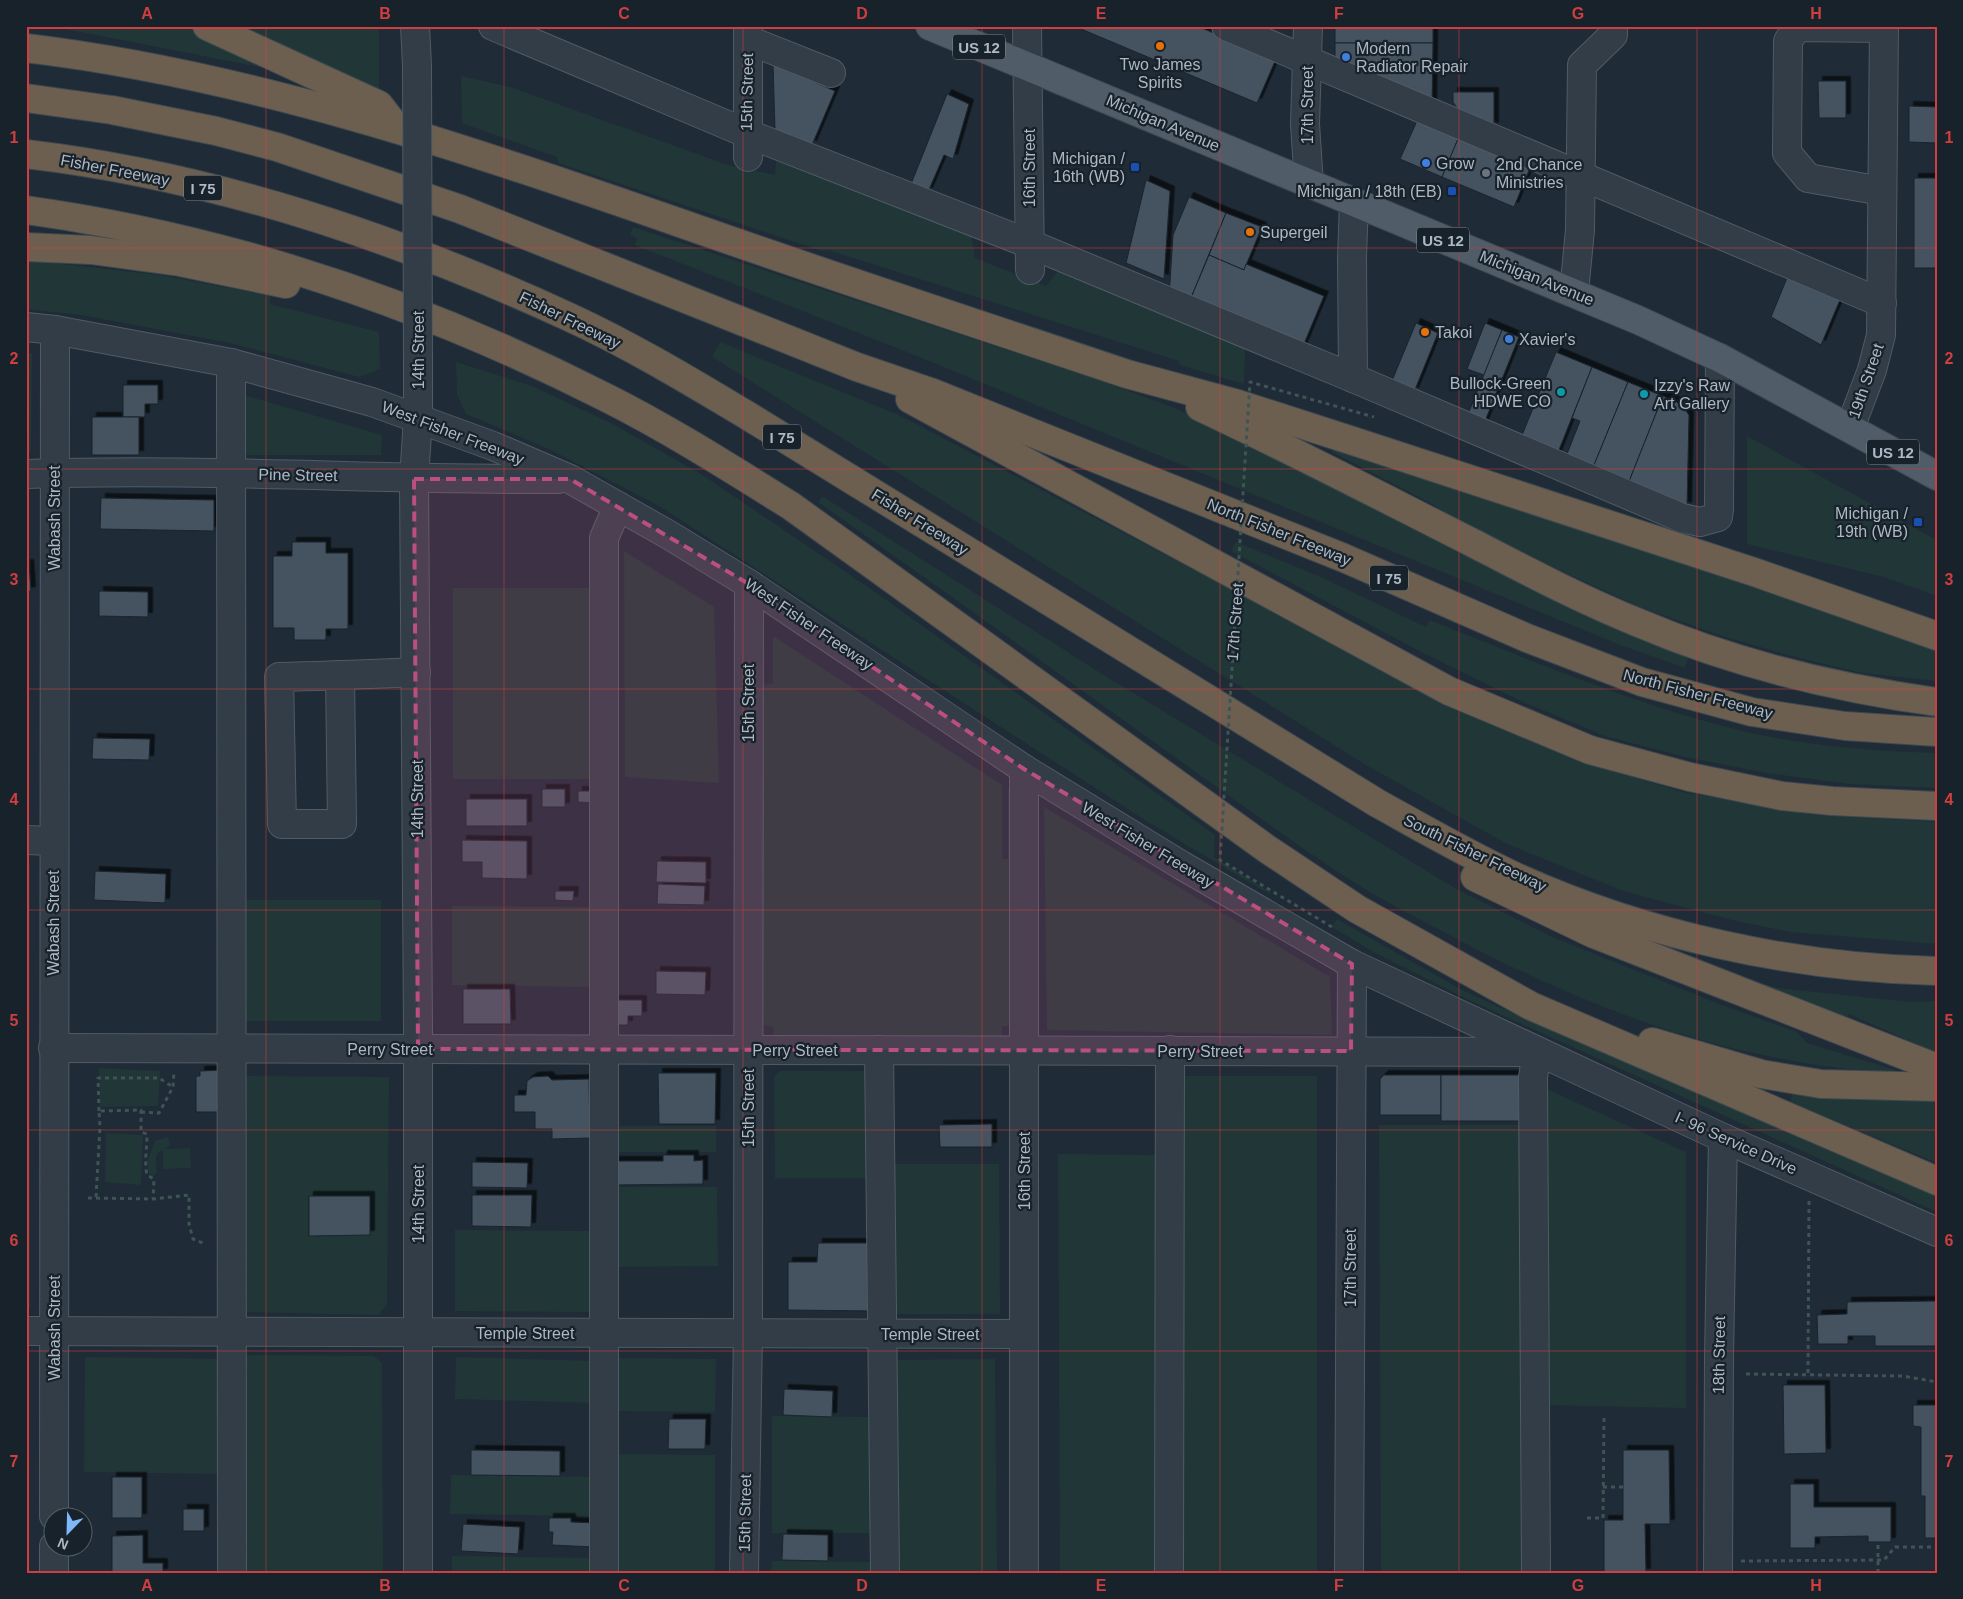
<svg xmlns="http://www.w3.org/2000/svg" width="1963" height="1599" viewBox="0 0 1963 1599" font-family="Helvetica,sans-serif">
<defs>
<filter id="shadow"><feDropShadow dx="4.5" dy="-4.5" stdDeviation="0" flood-color="#0009"/></filter>
</defs>
<rect width="100%" height="100%" fill="#1f2b36"/>
<g fill="#213737">
<polygon points="50,26 186,26 267,63 265,68"/>
<polygon points="242,26 379,27 379,90"/>
<polygon points="461,76 510,87 728,165 775,175 777,148 971,233 975,258 1046,286 1058,271 1245,348 1244,384 1180,365 1179,361 828,250 822,251 558,163 557,157 462,123"/>
<polygon points="633,227 1098,380 1175,408 1262,447 1462,547 1527,588 1688,658 1685,668 1620,645 912,354 635,245 637,238 630,235"/>
<polygon points="26,260 160,275 270,296 270,304 379,332 380,369 359,377 230,343 81,315 26,309"/>
<polygon points="720,342 901,416 1462,711 1573,759 1682,792 1810,814 1937,822 1937,944 1790,932 1732,920 1623,891 1507,844 1366,765 712,357"/>
<polygon points="26,353 32,353 31,452 26,452"/>
<polygon points="456,362 532,386 613,424 701,474 868,587 1215,835 1214,857 1271,893 1269,894 1148,822 659,506 551,450 466,414 457,394"/>
<polygon points="240,394 382,435 381,455 240,455"/>
<polygon points="1747,436 1937,540 1937,596 1884,577 1747,544"/>
<polygon points="1335,444 1859,622 1937,651 1937,681 1862,673 1791,656 1719,635 1640,607 1472,530 1434,505 1332,452"/>
<path d="M 822,496 L 1102,674 L 1458,890 L 1550,936 L 1719,1004 L 1797,1032 L 1807,1043 L 1905,1073 C 1737,1066 1588,1010 1442,931 C 1407,913 1371,894 1338,872 C 1272,828 1209,781 1144,735 C 1036,657 927,579 818,502 Z"/>
<path d="M 1236,542 L 1321,577 L 1426,627 L 1430,620 C 1530,660 1629,702 1734,729 C 1800,745 1869,751 1937,753 L 1937,788 L 1849,784 L 1766,773 L 1681,756 L 1605,736 L 1523,702 L 1421,652 L 1231,551 Z"/>
<polygon points="624,551 714,607 719,783 625,777"/>
<polygon points="453,588 593,588 594,779 453,779"/>
<polygon points="773,636 1002,785 1002,859 1008,859 1008,789 1016,796 1016,1026 1002,1026 1002,1038 774,1035 773,1027 760,1024 759,685 773,684"/>
<polygon points="1044,807 1330,977 1332,1035 1047,1030"/>
<rect x="26" y="866" width="4" height="442"/>
<rect x="239" y="900" width="142" height="121"/>
<polygon points="452,906 595,907 595,987 452,985"/>
<polygon points="1337,919 1462,990 1517,1015 1937,1195 1937,1212 1471,1001 1377,954 1332,927"/>
<polygon points="1762,983 1778,988 1910,1002 1937,1001 1937,1053 1849,1014 1845,1022 1760,989"/>
<polygon points="99,1068 160,1071 158,1106 100,1107"/>
<polygon points="780,1071 874,1071 874,1178 775,1178 774,1077"/>
<polygon points="241,1076 389,1077 387,1304 379,1315 241,1312"/>
<polygon points="1177,1076 1317,1076 1317,1573 1178,1573"/>
<polygon points="1544,1088 1686,1152 1686,1408 1541,1405"/>
<polygon points="1793,1093 1937,1102 1937,1163 1790,1102"/>
<polygon points="1379,1125 1522,1125 1526,1573 1381,1573"/>
<rect x="615" y="1126" width="101" height="26"/>
<polygon points="106,1133 143,1135 141,1185 105,1182"/>
<path d="M 167,1137 L 171,1145 C 154,1154 155,1154 157,1172 L 154,1176 L 149,1174 L 147,1162 L 155,1141 Z"/>
<polygon points="190,1148 191,1168 163,1169 163,1149"/>
<polygon points="1058,1154 1156,1155 1160,1573 1060,1573"/>
<polygon points="884,1164 999,1164 1000,1314 884,1314"/>
<polygon points="615,1187 717,1187 718,1266 615,1267"/>
<polygon points="455,1230 594,1231 593,1312 455,1311"/>
<polygon points="238,1355 374,1356 382,1363 383,1573 238,1573"/>
<polygon points="85,1357 225,1359 223,1474 84,1472"/>
<polygon points="456,1357 597,1361 597,1403 455,1399"/>
<polygon points="612,1358 716,1359 715,1412 612,1411"/>
<polygon points="995,1359 997,1573 891,1573 890,1360"/>
<polygon points="772,1416 877,1417 877,1533 772,1533"/>
<polygon points="616,1454 715,1455 715,1573 615,1573"/>
<polygon points="451,1475 597,1477 597,1516 450,1514"/>
<polygon points="452,1556 596,1558 596,1573 452,1573"/>
<polygon points="772,1561 878,1562 878,1573 771,1573"/>
</g>
<g fill="#455360" stroke="#1a242d" filter="url(#shadow)">
<polygon points="1074,26 1197,26 1276,59 1257,103"/>
<rect x="1335" y="26" width="98" height="17"/>
<polygon points="1335,43 1433,43 1432,106 1335,64"/>
<polygon points="773,64 835,91 812,145 775,130"/>
<polygon points="1818,81 1846,81 1846,118 1819,118"/>
<polygon points="1453,92 1494,92 1494,127 1461,114 1453,102"/>
<polygon points="947,94 969,104 953,159 944,155 928,192 911,184"/>
<polygon points="1909,106 1937,107 1937,143 1909,142"/>
<polygon points="1417,121 1458,139 1442,177 1400,159"/>
<polygon points="1458,139 1530,168 1514,207 1442,177"/>
<rect x="1914" y="178" width="23" height="90"/>
<polygon points="1146,180 1170,191 1164,279 1126,263"/>
<polygon points="1189,197 1226,213 1188,305 1169,297 1173,235"/>
<polygon points="1226,213 1262,227 1244,270 1209,255"/>
<polygon points="1209,255 1244,270 1246,264 1324,296 1301,351 1188,305"/>
<polygon points="1789,273 1842,295 1821,345 1771,317"/>
<polygon points="1416,323 1438,333 1414,392 1391,383"/>
<polygon points="1485,323 1502,330 1484,375 1467,369"/>
<polygon points="1502,330 1519,337 1483,426 1466,419"/>
<polygon points="1556,352 1592,367 1557,455 1520,440"/>
<polygon points="1592,367 1628,382 1592,470 1565,459 1580,421 1572,418"/>
<polygon points="1628,382 1663,396 1628,484 1592,470"/>
<polygon points="123,385 158,385 158,404 145,404 145,417 123,417"/>
<polygon points="1663,396 1681,404 1689,415 1687,507 1628,484"/>
<rect x="92" y="417" width="47" height="38"/>
<polygon points="101,498 214,500 214,531 100,529"/>
<polygon points="292,542 326,542 326,553 348,553 348,629 326,629 326,640 294,640 294,628 273,628 273,556 292,556"/>
<polygon points="26,564 29,564 31,591 26,592"/>
<polygon points="99,591 148,592 148,617 99,616"/>
<polygon points="93,738 150,739 149,760 92,759"/>
<rect x="542" y="789" width="23" height="18"/>
<polygon points="578,791 596,791 596,803 578,802"/>
<rect x="466" y="799" width="61" height="27"/>
<polygon points="462,840 527,841 527,879 482,878 482,862 462,862"/>
<polygon points="657,861 706,862 706,883 656,882"/>
<polygon points="95,871 166,874 165,903 94,900"/>
<polygon points="658,884 705,886 704,905 657,904"/>
<polygon points="555,891 574,891 573,901 555,900"/>
<polygon points="656,971 706,972 705,995 656,994"/>
<polygon points="463,989 510,989 511,1024 463,1024"/>
<polygon points="613,1000 642,1000 642,1016 628,1016 628,1025 613,1025"/>
<polygon points="224,1070 223,1112 196,1112 196,1076 200,1076 200,1071"/>
<polygon points="658,1073 716,1073 715,1124 659,1124"/>
<polygon points="1384,1075 1441,1075 1441,1115 1380,1115 1380,1079"/>
<rect x="1441" y="1075" width="81" height="46"/>
<polygon points="548,1076 552,1080 589,1079 590,1138 552,1139 552,1129 535,1129 535,1112 514,1112 514,1095 526,1095 527,1081 533,1077"/>
<polygon points="992,1124 992,1147 940,1147 939,1125"/>
<polygon points="663,1155 694,1155 694,1161 703,1160 703,1184 615,1185 615,1161 663,1161"/>
<polygon points="472,1162 528,1163 527,1188 472,1187"/>
<polygon points="472,1195 532,1195 531,1227 472,1226"/>
<polygon points="309,1196 370,1196 370,1235 309,1236"/>
<polygon points="818,1243 874,1243 874,1311 788,1310 788,1262 817,1262"/>
<polygon points="1937,1301 1937,1346 1875,1346 1875,1336 1848,1336 1848,1344 1818,1344 1817,1315 1847,1314 1847,1302"/>
<polygon points="1783,1385 1825,1385 1826,1453 1784,1454"/>
<polygon points="784,1389 833,1391 832,1417 783,1415"/>
<polygon points="1913,1405 1937,1405 1937,1538 1925,1538 1925,1496 1921,1496 1921,1427 1913,1426"/>
<polygon points="669,1419 706,1419 705,1449 668,1449"/>
<polygon points="471,1450 560,1451 560,1476 471,1475"/>
<polygon points="1623,1450 1669,1450 1670,1524 1645,1524 1646,1573 1604,1573 1604,1520 1623,1520"/>
<rect x="112" y="1477" width="30" height="41"/>
<polygon points="1790,1484 1814,1484 1814,1507 1891,1507 1891,1542 1868,1542 1868,1536 1815,1537 1815,1548 1790,1548"/>
<rect x="183" y="1509" width="21" height="22"/>
<polygon points="549,1518 571,1518 571,1522 596,1523 595,1547 552,1545 553,1532 549,1532"/>
<polygon points="463,1524 520,1527 518,1554 461,1551"/>
<polygon points="783,1534 828,1535 828,1561 782,1560"/>
<polygon points="143,1535 143,1563 163,1563 163,1573 112,1573 112,1536"/>
</g>
<g fill="none" stroke-linecap="round" stroke-linejoin="round">
<g stroke="#505b65" stroke-width="30">
<g id="minor">
<polyline points="415,26 417,66"/>
<polyline points="493,26 746,133 1030,244 1353,378 1682,518 1700,522 1718,517 1719,509 1720,358"/>
<polyline points="748,26 748,157"/>
<polyline points="1027,26 1030,270"/>
<polyline points="1226,26 1882,303"/>
<polyline points="1308,26 1305,124 1309,184"/>
<polyline points="748,40 831,73"/>
<polyline points="1882,191 1808,178 1787,153 1788,41 1797,27 1884,28"/>
<polyline points="1574,292 1580,230 1582,65 1613,35 1613,26"/>
<polyline points="26,327 55,330 231,363 372,402 493,446 570,479 669,535 749,584 1024,769 1181,865 1352,964 1723,1138 1937,1232"/>
<polyline points="418,360 418,418 414,479 418,1028 418,1573"/>
<polyline points="231,363 232,1573"/>
<polyline points="1353,378 1352,258 1354,202"/>
<polyline points="1850,428 1872,370 1881,335 1884,26"/>
<path d="M 26,474 C 204,468 381,480 558,479"/>
<path d="M 340,675 L 342,824 L 282,824 L 279,677 C 325,676 370,674 416,672"/>
<polyline points="26,840 53,841"/>
<polyline points="53,1048 1527,1052"/>
<polyline points="879,1050 885,1573"/>
<polyline points="26,1331 1024,1334"/>
<polyline points="54,1516 55,330"/>
<polyline points="54,1573 54,1546"/>
<polyline points="604,1573 604,538 618,506"/>
<polyline points="744,1573 748,1333 749,584"/>
<polyline points="1024,1573 1024,769"/>
<polyline points="1169,1573 1170,1050"/>
<polyline points="1349,1573 1352,964"/>
<polyline points="1536,1573 1533,1077 1537,1052"/>
<polyline points="1718,1573 1719,1357 1723,1138"/>
</g>
</g>
<g stroke="#3c4650" stroke-width="30">
<polyline id="major" points="930,26 1638,320 1720,358 1937,476"/>
</g>
<g stroke="#3d4851" stroke-width="30">
<g id="highway">
<polyline points="207,26 379,105 396,127"/>
<path d="M 26,48 C 261,76 484,155 706,232 C 846,281 987,327 1127,374 L 1238,404 L 1353,441 L 1757,573 L 1937,636"/>
<polyline points="26,98 112,110 216,131 277,147 460,209 857,367 933,393 1344,558 1527,638 1642,682 1752,712 1845,726 1937,732"/>
<path d="M 26,154 C 214,176 398,238 569,317 C 630,345 688,380 745,414 L 1377,803 C 1422,828 1467,854 1514,876 C 1643,935 1795,968 1937,971"/>
<path d="M 26,210 C 228,238 424,305 605,397 C 669,429 730,468 791,506 L 1267,849 L 1357,909 L 1531,1006 L 1937,1181"/>
<polyline points="26,247 91,250 180,262 286,284"/>
<polyline points="910,399 1449,691 1590,750 1690,777 1782,796 1832,801 1937,806"/>
<path d="M 1200,407 C 1292,450 1382,497 1473,543 C 1527,571 1582,600 1639,623 C 1733,663 1836,688 1937,702"/>
<polyline points="1475,877 1594,934 1937,1068"/>
<polyline points="1652,1042 1761,1074 1821,1084 1937,1087"/>
</g>
</g>
<g stroke="#3f5455" stroke-width="3" stroke-dasharray="4 4" stroke-linecap="butt">
<polyline points="99,1111 98,1078 159,1078 173,1087"/>
<polyline points="141,1112 159,1113 173,1087 174,1071"/>
<path d="M 96,1197 L 100,1127 L 99,1111 L 141,1110 L 141,1132 L 147,1134 C 147,1149 144,1161 147,1175 L 154,1179 L 153,1199"/>
<polyline points="88,1198 153,1199 189,1195 189,1224 193,1239 203,1243"/>
<polyline points="1808,1373 1809,1201"/>
<polyline points="1746,1374 1903,1376 1937,1382"/>
<polyline points="1603,1487 1623,1487"/>
<polyline points="1587,1518 1603,1518 1604,1415"/>
<polyline points="1741,1561 1884,1560 1895,1547 1937,1547"/>
<polyline points="1878,1573 1878,1542"/>
</g>
<use href="#minor" stroke="#333d47" stroke-width="28"/>
<use href="#major" stroke="#505c67" stroke-width="28"/>
<use href="#highway" stroke="#6d5f50" stroke-width="28"/>
<g stroke="#505b65" stroke-width="30" stroke-linecap="butt">
<polyline id="minor-bridge" points="417,66 418,360"/>
</g>
<polyline stroke="#3f5455" stroke-width="3" stroke-dasharray="4 4" stroke-linecap="butt" points="1332,927 1220,860 1250,382 1374,417"/>
<use href="#minor-bridge" stroke="#333d47" stroke-width="28"/>
</g>
<path fill="#bb5080" fill-opacity="0.2" stroke="#bb5080" stroke-width="4" stroke-dasharray="10 6" stroke-linejoin="round" d="M 414,479 L 570,479 L 749,584 L 1024,769 L 1352,964 L 1351,1051 L 418,1049 Z"/>
<path fill="none" stroke="#d03e3f" stroke-width="1" stroke-opacity="0.55" d="M 266,26 L 266,1573M 504,26 L 504,1573M 743,26 L 743,1573M 982,26 L 982,1573M 1220,26 L 1220,1573M 1459,26 L 1459,1573M 1697,26 L 1697,1573M 26,248 L 1937,248M 26,469 L 1937,469M 26,689 L 1937,689M 26,910 L 1937,910M 26,1130 L 1937,1130M 26,1351 L 1937,1351"/>
<g fill="#e8710a" stroke="#18222b" stroke-width="2">
<circle cx="1160" cy="46" r="5"/>
<circle cx="1250" cy="232" r="5"/>
<circle cx="1425" cy="332" r="5"/>
</g>
<g fill="#3f7fe0" stroke="#18222b" stroke-width="2">
<circle cx="1346" cy="57" r="5"/>
<circle cx="1426" cy="163" r="5"/>
<circle cx="1509" cy="339" r="5"/>
</g>
<g fill="#1a4fb4" stroke="#18222b" stroke-width="2">
<rect x="1130" y="162" width="10" height="10" rx="2.5"/>
<rect x="1447" y="186" width="10" height="10" rx="2.5"/>
<rect x="1913" y="517" width="10" height="10" rx="2.5"/>
</g>
<circle fill="#6b7280" stroke="#18222b" stroke-width="2" cx="1486" cy="173" r="5"/>
<g fill="#0f9aa8" stroke="#18222b" stroke-width="2">
<circle cx="1561" cy="392" r="5"/>
<circle cx="1644" cy="394" r="5"/>
</g>
<g text-anchor="middle" dominant-baseline="central" stroke-width="4.5" stroke-linejoin="round" paint-order="stroke">
<g fill="#18222b" stroke="#808b96" stroke-width="1">
<rect x="953" y="34.5" width="52" height="25" rx="4"/>
<rect x="184" y="175.5" width="38" height="25" rx="4"/>
<rect x="1417" y="227.5" width="52" height="25" rx="4"/>
<rect x="763" y="424.5" width="38" height="25" rx="4"/>
<rect x="1867" y="439.5" width="52" height="25" rx="4"/>
<rect x="1370" y="565.5" width="38" height="25" rx="4"/>
</g>
<g font-size="15" font-weight="bold" fill="#adb8c4">
<text x="979" y="47">US 12</text>
<text x="203" y="188">I 75</text>
<text x="1443" y="240">US 12</text>
<text x="782" y="437">I 75</text>
<text x="1893" y="452">US 12</text>
<text x="1389" y="578">I 75</text>
</g>
<g font-size="16" fill="#adb8c4" stroke="#18222b" text-anchor="start">
<text x="1356" y="48">Modern<tspan x="1356" dy="18">Radiator Repair</tspan></text>
<text x="1160" y="64" text-anchor="middle">Two James<tspan x="1160" dy="18">Spirits</tspan></text>
<text x="1125" y="158" text-anchor="end">Michigan /<tspan x="1125" dy="18">16th (WB)</tspan></text>
<text x="1436" y="163">Grow</text>
<text x="1496" y="164">2nd Chance<tspan x="1496" dy="18">Ministries</tspan></text>
<text x="1442" y="191" text-anchor="end">Michigan / 18th (EB)</text>
<text x="1260" y="232">Supergeil</text>
<text x="1435" y="332">Takoi</text>
<text x="1519" y="339">Xavier's</text>
<text x="1551" y="383" text-anchor="end">Bullock-Green<tspan x="1551" dy="18">HDWE CO</tspan></text>
<text x="1654" y="385">Izzy's Raw<tspan x="1654" dy="18">Art Gallery</tspan></text>
<text x="1908" y="513" text-anchor="end">Michigan /<tspan x="1908" dy="18">19th (WB)</tspan></text>
</g>
<g font-size="16" fill="#adb8c4" stroke="#18222b">
<text transform="translate(747 92) rotate(-89)">15th Street</text>
<text transform="translate(1307 105) rotate(-90)">17th Street</text>
<text transform="translate(1163 123) rotate(23)">Michigan Avenue</text>
<text transform="translate(1029 168) rotate(-90)">16th Street</text>
<text transform="translate(115 170) rotate(11)">Fisher Freeway</text>
<text transform="translate(1537 278) rotate(22)">Michigan Avenue</text>
<text transform="translate(570 320) rotate(26)">Fisher Freeway</text>
<text transform="translate(418 350) rotate(-90)">14th Street</text>
<text transform="translate(1866 381) rotate(-71)">19th Street</text>
<text transform="translate(453 433) rotate(21)">West Fisher Freeway</text>
<text transform="translate(298 475) rotate(1)">Pine Street</text>
<text transform="translate(54 518) rotate(-90)">Wabash Street</text>
<text transform="translate(920 522) rotate(32)">Fisher Freeway</text>
<text transform="translate(1279 532) rotate(22)">North Fisher Freeway</text>
<text transform="translate(1235 622) rotate(-86)">17th Street</text>
<text transform="translate(809 624) rotate(34)">West Fisher Freeway</text>
<text transform="translate(1698 694) rotate(15)">North Fisher Freeway</text>
<text transform="translate(748 703) rotate(-90)">15th Street</text>
<text transform="translate(417 799) rotate(-90)">14th Street</text>
<text transform="translate(1148 845) rotate(31)">West Fisher Freeway</text>
<text transform="translate(1475 853) rotate(26)">South Fisher Freeway</text>
<text transform="translate(53 923) rotate(-90)">Wabash Street</text>
<text x="390" y="1049">Perry Street</text>
<text x="795" y="1050">Perry Street</text>
<text x="1200" y="1051">Perry Street</text>
<text transform="translate(748 1108) rotate(-90)">15th Street</text>
<text transform="translate(1736 1143) rotate(24)">I- 96 Service Drive</text>
<text transform="translate(1024 1171) rotate(-90)">16th Street</text>
<text transform="translate(418 1204) rotate(-90)">14th Street</text>
<text transform="translate(1350 1268) rotate(-90)">17th Street</text>
<text transform="translate(54 1328) rotate(-90)">Wabash Street</text>
<text x="525" y="1333">Temple Street</text>
<text x="930" y="1334">Temple Street</text>
<text transform="translate(1719 1355) rotate(-89)">18th Street</text>
<text transform="translate(745 1513) rotate(-89)">15th Street</text>
</g>
</g>
<rect width="1963" height="1599" fill="none" stroke="#18222b" stroke-width="55"/>
<g transform="translate(68 1532) rotate(203)"><circle r="24" fill="#18222b" stroke="#545e68"/>
<path d="M0-4L9 19L0 12L-9 19Z" fill="#7db8f8"/>
<text y="-8" font-size="14" font-weight="bold" text-anchor="middle" fill="#adb8c4">N</text>
</g>
<rect x="28" y="28" width="1908" height="1544" fill="none" stroke="#d03e3f" stroke-width="2"/>
<g font-size="16" text-anchor="middle" font-weight="bold" fill="#d03e3f">
<text x="147" y="19">A</text>
<text x="385" y="19">B</text>
<text x="624" y="19">C</text>
<text x="862" y="19">D</text>
<text x="1101" y="19">E</text>
<text x="1339" y="19">F</text>
<text x="1578" y="19">G</text>
<text x="1816" y="19">H</text>
<text x="14" y="143">1</text>
<text x="1949" y="143">1</text>
<text x="14" y="364">2</text>
<text x="1949" y="364">2</text>
<text x="14" y="585">3</text>
<text x="1949" y="585">3</text>
<text x="14" y="805">4</text>
<text x="1949" y="805">4</text>
<text x="14" y="1026">5</text>
<text x="1949" y="1026">5</text>
<text x="14" y="1246">6</text>
<text x="1949" y="1246">6</text>
<text x="14" y="1467">7</text>
<text x="1949" y="1467">7</text>
<text x="147" y="1591">A</text>
<text x="385" y="1591">B</text>
<text x="624" y="1591">C</text>
<text x="862" y="1591">D</text>
<text x="1101" y="1591">E</text>
<text x="1339" y="1591">F</text>
<text x="1578" y="1591">G</text>
<text x="1816" y="1591">H</text>
</g>
</svg>
